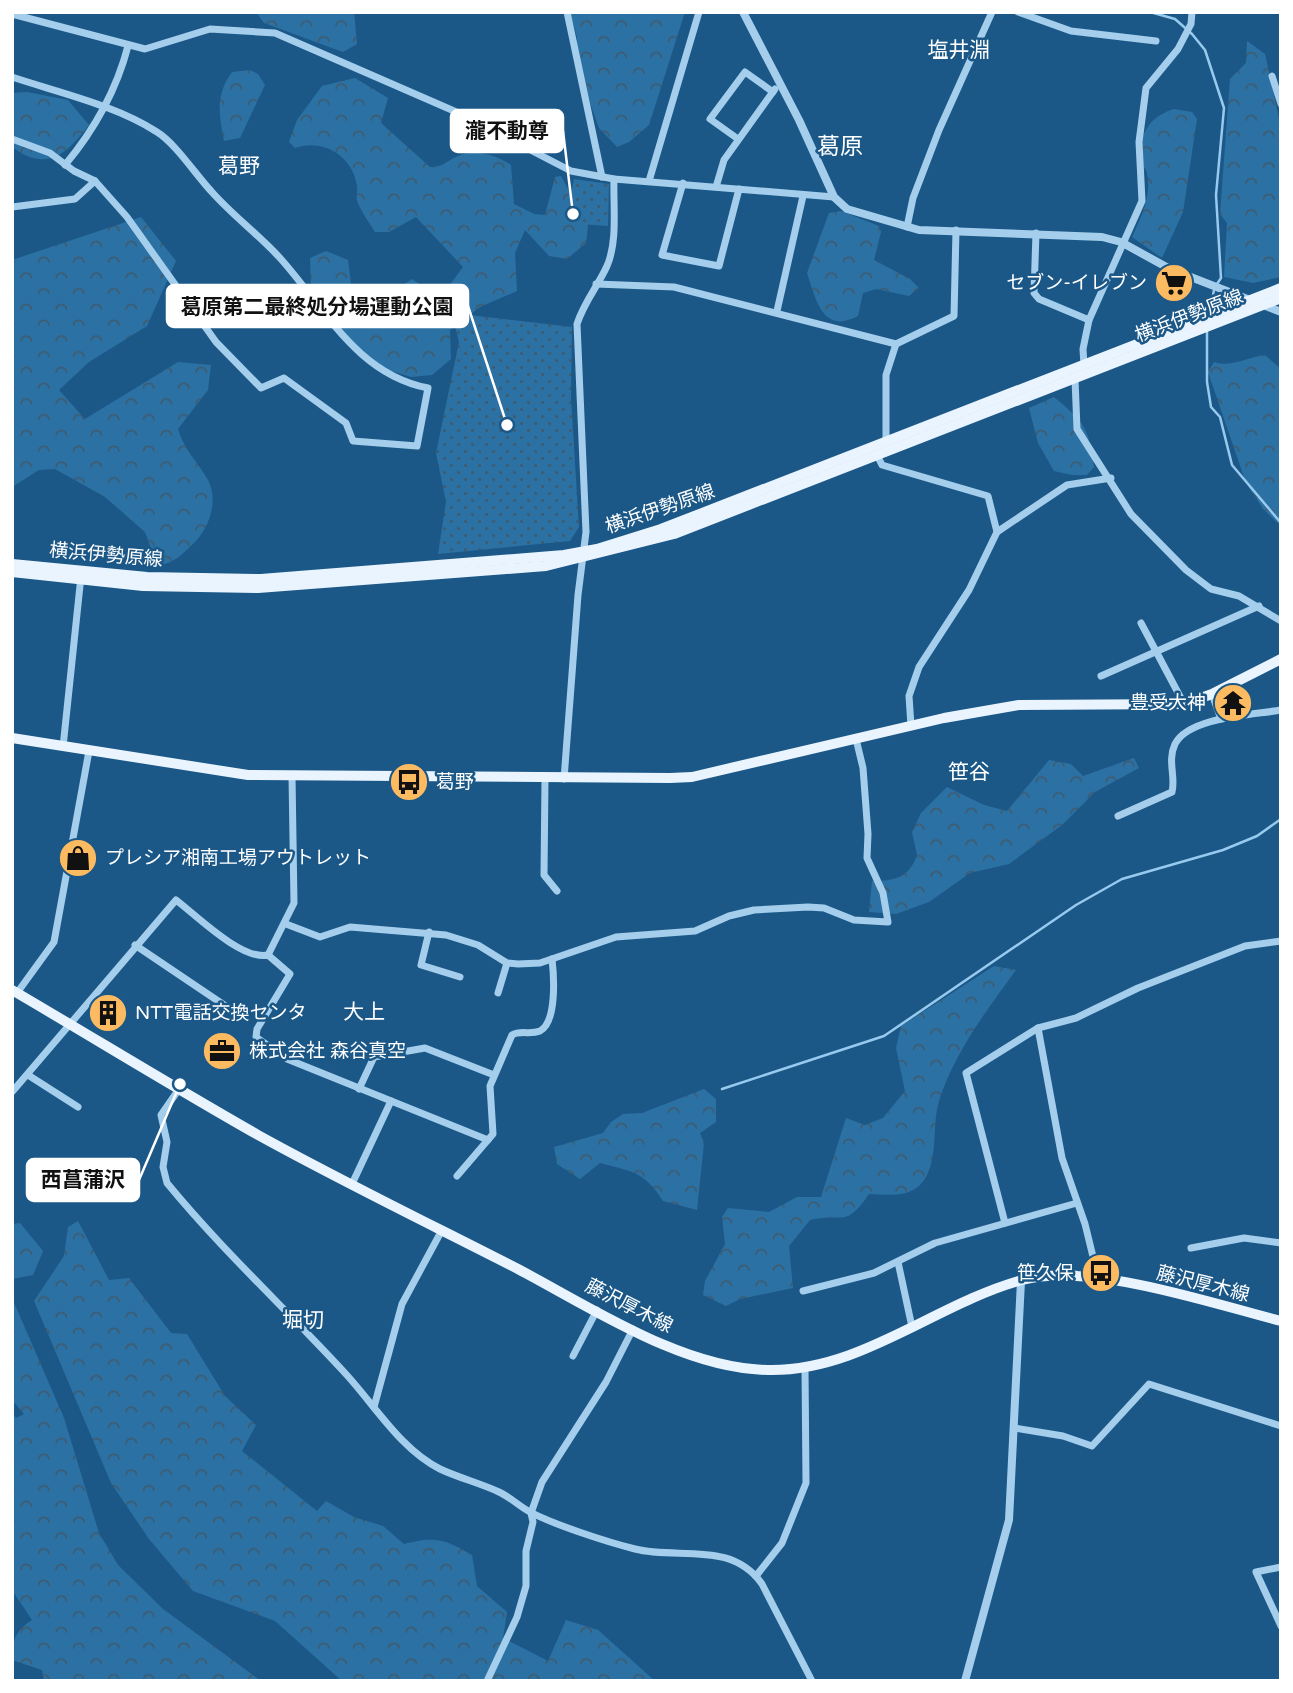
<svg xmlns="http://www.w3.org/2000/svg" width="1293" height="1693" viewBox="0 0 1293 1693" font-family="'Varela Round','Noto Sans JP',sans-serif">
<defs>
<pattern id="forest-crowns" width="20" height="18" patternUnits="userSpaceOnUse" patternTransform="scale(1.75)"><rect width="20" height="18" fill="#2b71a4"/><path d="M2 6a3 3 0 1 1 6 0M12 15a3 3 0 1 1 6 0" fill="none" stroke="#3f5b6f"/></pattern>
<pattern id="park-dots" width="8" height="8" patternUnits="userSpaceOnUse" patternTransform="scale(1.75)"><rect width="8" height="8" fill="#2b71a4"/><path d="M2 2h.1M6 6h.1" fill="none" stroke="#3f5b6f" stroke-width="1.8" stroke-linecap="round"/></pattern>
</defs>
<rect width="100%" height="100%" fill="#1b5887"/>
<g fill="url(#forest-crowns)">
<polygon points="256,12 354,12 357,44 343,52 264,23"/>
<polygon points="570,12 685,12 649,125 629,142 617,147 599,128 577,66 577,37"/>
<polygon points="1247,41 1265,54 1281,128 1281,277 1253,283 1224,277 1227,223 1220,214 1230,79 1246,63"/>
<path d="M 250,70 L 258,74 L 265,85 L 240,138 L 224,141 C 219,115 215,95 232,72 Z"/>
<path d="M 355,78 L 388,98 L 381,123 L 430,167 C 443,167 445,162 456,157 C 474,148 496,155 511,165 L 514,204 L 534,214 L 545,215 L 555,177 L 561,176 L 588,226 L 586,243 L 567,259 L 549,256 L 525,230 L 515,253 L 517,291 L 480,307 L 450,330 L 451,359 L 432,375 L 411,377 L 373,365 L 349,341 L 311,287 L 310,258 L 326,251 L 348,260 L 353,300 L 371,307 L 380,289 L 400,287 L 412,279 L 440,298 L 463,267 L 416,217 L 389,232 L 375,232 C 369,222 362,213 358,203 C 355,197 358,193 357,186 C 353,156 323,138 295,148 L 289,142 L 297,120 L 322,86 Z"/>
<path d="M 27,92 L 68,100 L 89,125 C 67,154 47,173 12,147 L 12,93 Z"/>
<path d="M 1174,109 L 1192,112 L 1197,119 L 1183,212 L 1162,258 L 1132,237 C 1141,218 1152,195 1147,174 C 1147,170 1143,167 1143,164 C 1137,136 1148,117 1174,109 Z"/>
<path d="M 841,211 L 879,226 L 881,232 L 874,260 L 910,279 L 919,288 L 909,296 L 876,289 L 863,293 L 858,316 C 823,335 816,300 807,273 L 829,213 Z"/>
<path d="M 141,217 L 176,261 L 147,326 L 89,362 L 59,390 L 85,419 L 178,362 L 211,365 L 208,390 L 178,429 C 184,450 198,462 208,480 C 219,501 209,529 193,544 C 181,555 174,564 157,565 L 145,532 L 105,497 L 55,469 L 39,470 L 12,487 L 12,260 Z"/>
<path d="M 1265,355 L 1281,369 L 1281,526 L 1264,510 L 1246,483 L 1208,372 L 1214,362 C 1230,368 1248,357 1265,355 Z"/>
<path d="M 1054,397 C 1084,422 1089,428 1094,467 L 1087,475 L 1072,475 L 1054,471 L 1038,443 L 1029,408 Z"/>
<path d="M 1134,758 L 1139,768 L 1095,792 L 1062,825 L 1009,864 L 970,873 L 929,902 L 896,914 L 869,912 L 872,881 C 895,881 909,878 917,855 L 912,832 L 921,813 L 947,787 L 984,805 L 1007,811 L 1049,760 L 1071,764 L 1083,776 Z"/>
<path d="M 994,966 L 1016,970 C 987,1010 954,1053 939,1101 C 932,1124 938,1153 927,1175 C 915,1199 891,1195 869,1194 C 845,1229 845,1212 810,1220 L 789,1246 L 793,1288 L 740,1299 L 726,1306 L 703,1295 L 705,1281 L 725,1244 L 722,1217 L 728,1208 L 769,1212 L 797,1197 L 821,1197 L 846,1118 L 865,1125 L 883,1118 L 905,1091 L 896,1048 L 901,1026 Z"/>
<path d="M 704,1089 L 716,1099 L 716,1122 L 700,1133 L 704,1143 L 697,1210 L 663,1201 C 644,1171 633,1172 600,1163 L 580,1179 L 557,1164 L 554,1147 L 603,1133 L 611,1122 L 623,1114 L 642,1113 Z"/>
<path d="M 78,1221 L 109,1280 L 129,1278 L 171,1333 L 187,1334 L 225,1396 L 256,1425 L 242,1451 L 317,1511 L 326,1501 L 354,1517 L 383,1526 L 404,1544 C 435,1536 445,1539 472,1555 L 477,1586 L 507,1612 L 503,1638 L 548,1661 L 566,1620 L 598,1630 L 655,1681 L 342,1681 L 275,1621 L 193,1591 L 149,1539 L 111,1483 L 34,1301 L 64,1256 L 68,1227 Z"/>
<polygon points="20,1223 43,1251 33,1275 12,1279 12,1224"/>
<path d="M 12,1298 L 64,1418 L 99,1533 L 118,1565 L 163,1609 L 261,1681 L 44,1681 L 42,1670 L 12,1660 C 12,1641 15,1631 32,1620 L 12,1590 L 12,1413 L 16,1418 L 24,1414 L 12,1400 Z"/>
</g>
<g fill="url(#park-dots)">
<polygon points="574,179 609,184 608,226 564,223"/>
<polygon points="452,313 572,327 571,398 579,527 570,541 438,554 446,502 436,453 459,342"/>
</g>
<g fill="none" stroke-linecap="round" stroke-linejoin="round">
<g stroke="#97caee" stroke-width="2.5">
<polyline points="1150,12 1175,19 1192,34 1205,50 1224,108 1216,195 1221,278 1217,284"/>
<polyline points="1210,311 1214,290"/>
<polyline points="1207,331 1207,382 1211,407 1220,417 1232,465 1281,523"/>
<polyline points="722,1089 884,1036 1076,905 1122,879 1223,850 1257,836 1281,819"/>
</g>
<g stroke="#a4ceec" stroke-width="7">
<polyline points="567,12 602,177"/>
<polyline points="1018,12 1071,31 1156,41"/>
<polyline points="12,14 145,49 210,29 275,33 461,114 571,171 614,179 834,197"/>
<polyline points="1272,76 1281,104"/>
<path d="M 12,77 C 60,93 115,105 157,132 C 175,143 196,175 211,191 C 232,215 258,234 280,258 C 325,308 356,374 428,388 L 417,446 L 353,441 L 346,423 L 284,378 L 261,388 L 216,342 L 127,217 L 95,181 L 74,171 L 50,153 L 12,139"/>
<polyline points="738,139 710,119 745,72 773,92"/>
<path d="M 65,165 C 95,129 116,92 128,46"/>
<polyline points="649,181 699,12"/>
<polyline points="683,183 662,255 719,266 739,189"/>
<polyline points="716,187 724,160 775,89"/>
<polyline points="12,207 75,199 95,181"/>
<polyline points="907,227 913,198 939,130 992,12"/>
<polyline points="1036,233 1034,293 1039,299 1089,320"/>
<polyline points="596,284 674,287 896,344 954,316 956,230"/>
<polyline points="777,311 803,196"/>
<polyline points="1084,366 1083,349 1089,320 1142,201 1139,142 1146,88 1178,49 1191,24 1192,12"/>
<polyline points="1075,379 1077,429 1131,514 1186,570 1211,589 1239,596 1281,621"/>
<polyline points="886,442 886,375 896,344"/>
<polyline points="877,455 882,465 988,496 997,532 969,590 919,667 909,696 911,726"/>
<polyline points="997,532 1067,485 1111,478"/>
<polyline points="1141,623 1184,704"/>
<polyline points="1101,676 1259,606"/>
<polyline points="1212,694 1221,719"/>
<polyline points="63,747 81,576"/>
<polyline points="545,779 544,875 557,891"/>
<path d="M 564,779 L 578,595 L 586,532 L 577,324 C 584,302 598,286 607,266 C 618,241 613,206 614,179"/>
<path d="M 1118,816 L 1172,792 C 1176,777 1167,761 1175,744 C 1189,717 1253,715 1281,710"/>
<polyline points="286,924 320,937 350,927 446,935 478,945 507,963 518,964 540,963 616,937 695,931 729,916 754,910 808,907 824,908 854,920 888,922 883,893 867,858 868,834 863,768 856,739"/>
<polyline points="429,932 421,965 460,977"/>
<polyline points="135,945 227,1007"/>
<polyline points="268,955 290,974 257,1029 256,1037 287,1059 488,1140"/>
<polyline points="17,993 54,942 89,751"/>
<polyline points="498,993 507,963"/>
<polyline points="1038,1028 1062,1158 1085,1224 1098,1277"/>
<polyline points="28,1075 78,1107"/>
<path d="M 179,1089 L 161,1115 L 167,1142 L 163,1167 L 167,1183 C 222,1250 285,1308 344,1372 C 374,1404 400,1449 440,1469 C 459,1478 480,1483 499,1492 C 510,1497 519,1506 530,1512 C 555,1525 607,1542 635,1549 C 678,1560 731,1540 762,1584 L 812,1681"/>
<polyline points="359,1089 374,1057 425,1048 494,1075"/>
<path d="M 12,1092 L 176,900 C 197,916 242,961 268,955 L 294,903 L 292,776"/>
<path d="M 457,1176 L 493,1134 L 490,1086 L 512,1035 C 520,1030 530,1035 540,1031 C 557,1022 554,976 552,959"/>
<polyline points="352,1184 391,1101"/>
<polyline points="1005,1223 966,1073 1038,1028 1076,1018 1138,988 1245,946 1281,941"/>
<polyline points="1191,1248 1244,1238 1281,1243"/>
<polyline points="898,1262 912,1327"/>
<polyline points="803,1291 874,1273 935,1243 1077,1203"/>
<polyline points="573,1356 597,1310"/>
<polyline points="374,1407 402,1304 442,1230"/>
<polyline points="1014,1428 1063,1436 1092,1446 1149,1384 1281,1426"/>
<polyline points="1281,1567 1256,1572 1281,1626"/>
<polyline points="756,1576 782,1543 806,1483 805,1368"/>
<polyline points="487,1681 517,1617 526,1586 526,1551 533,1522 531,1513 542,1482 606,1382 633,1329"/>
</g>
<g stroke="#a4ceec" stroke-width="8">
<polyline points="743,12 799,120 834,197 847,209 919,230 1102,237 1121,242 1170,269 1281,312"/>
<polyline points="965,1681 1009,1520 1021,1281"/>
</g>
<g stroke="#e9f4ff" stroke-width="10">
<polyline points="12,564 147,577 261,579 564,555 597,549 661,529 1281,288"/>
<polyline points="12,572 143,586 258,588 546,566 674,534 1281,298"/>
<polyline points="12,738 248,775 670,778 692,777 944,718 1019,705 1184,704 1212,694 1281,659"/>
<path d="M 12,990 C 94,1038 175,1088 258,1135 C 343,1182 432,1225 518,1269 C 592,1308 683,1369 768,1370 C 860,1372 935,1304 1022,1280 C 1091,1262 1210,1303 1281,1321"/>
</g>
</g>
<defs>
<g id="supermarket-disc" transform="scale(2.0125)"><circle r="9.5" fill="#fdbb61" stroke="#1b5887"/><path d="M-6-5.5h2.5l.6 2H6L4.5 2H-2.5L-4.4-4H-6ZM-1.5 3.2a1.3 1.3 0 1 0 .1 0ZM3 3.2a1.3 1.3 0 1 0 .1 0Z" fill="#111"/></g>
<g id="temple-disc" transform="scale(2.0125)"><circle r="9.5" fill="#fdbb61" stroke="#1b5887"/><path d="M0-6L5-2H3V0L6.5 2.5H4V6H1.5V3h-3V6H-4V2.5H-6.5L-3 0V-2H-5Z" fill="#111"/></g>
<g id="bus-disc" transform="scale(2.0125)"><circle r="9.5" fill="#fdbb61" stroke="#1b5887"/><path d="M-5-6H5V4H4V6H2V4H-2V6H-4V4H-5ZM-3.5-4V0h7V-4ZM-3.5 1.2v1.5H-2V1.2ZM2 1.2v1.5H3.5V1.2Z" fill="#111"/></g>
<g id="shop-disc" transform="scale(2.0125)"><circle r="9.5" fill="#fdbb61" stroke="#1b5887"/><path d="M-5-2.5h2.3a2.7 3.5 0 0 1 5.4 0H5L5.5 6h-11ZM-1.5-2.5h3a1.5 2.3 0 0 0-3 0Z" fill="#111"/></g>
<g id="building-disc" transform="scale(2.0125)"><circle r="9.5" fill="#fdbb61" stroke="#1b5887"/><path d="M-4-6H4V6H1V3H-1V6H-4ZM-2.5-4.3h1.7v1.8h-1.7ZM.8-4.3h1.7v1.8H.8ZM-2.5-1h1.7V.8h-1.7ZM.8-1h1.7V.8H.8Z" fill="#111"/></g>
<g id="office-disc" transform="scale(2.0125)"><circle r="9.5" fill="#fdbb61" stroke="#1b5887"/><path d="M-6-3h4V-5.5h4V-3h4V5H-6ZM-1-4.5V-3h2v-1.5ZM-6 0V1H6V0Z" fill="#111"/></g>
</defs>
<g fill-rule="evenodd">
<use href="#supermarket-disc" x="1174" y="283"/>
<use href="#temple-disc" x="1233" y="703"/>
<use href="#bus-disc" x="409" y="782"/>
<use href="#shop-disc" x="78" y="858"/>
<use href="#building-disc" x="108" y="1013"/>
<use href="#office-disc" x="222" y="1051"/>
<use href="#bus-disc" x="1101" y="1273"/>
</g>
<g text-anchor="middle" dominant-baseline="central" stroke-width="5" stroke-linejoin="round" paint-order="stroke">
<g font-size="19" fill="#fff" stroke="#1b5887" text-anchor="start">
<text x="1147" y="283" text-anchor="end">セブン-イレブン</text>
<text x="1206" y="703" text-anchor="end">豊受大神</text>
<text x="436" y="782">葛野</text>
<text x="105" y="858">プレシア湘南工場アウトレット</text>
<text x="135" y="1013">NTT電話交換センタ</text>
<text x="249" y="1051">株式会社 森谷真空</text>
<text x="1074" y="1273" text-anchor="end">笹久保</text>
</g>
<g font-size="19" fill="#fff" stroke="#1b5887">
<text transform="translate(1189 316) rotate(-21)">横浜伊勢原線</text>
<text transform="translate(660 509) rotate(-19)">横浜伊勢原線</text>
<text transform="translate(106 555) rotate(5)">横浜伊勢原線</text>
<text transform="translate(1203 1284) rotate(14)">藤沢厚木線</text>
<text transform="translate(629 1306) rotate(27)">藤沢厚木線</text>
</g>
<g font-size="21" fill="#fff" stroke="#1b5887">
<text x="959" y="50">塩井淵</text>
<text x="239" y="166">葛野</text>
<text x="969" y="772">笹谷</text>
<text x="364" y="1012">大上</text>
<text x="303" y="1320">堀切</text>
</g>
<g font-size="23" fill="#fff" stroke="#1b5887">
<text x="840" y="147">葛原</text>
</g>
</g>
<path fill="none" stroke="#fff" stroke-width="2.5" d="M573 214L563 131M507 425L468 306M180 1084L139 1180"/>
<g fill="#fff" stroke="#1b5887" stroke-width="2.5">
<circle cx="573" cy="214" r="7"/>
<circle cx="507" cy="425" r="7"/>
<circle cx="180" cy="1084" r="7"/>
</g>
<g fill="#fff" stroke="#fff" stroke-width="2.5">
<rect x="451" y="110" width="112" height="42" rx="7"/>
<rect x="167" y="285" width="301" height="42" rx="7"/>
<rect x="27" y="1159" width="112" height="42" rx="7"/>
</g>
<g font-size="21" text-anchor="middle" font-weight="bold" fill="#111">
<text x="507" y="138">瀧不動尊</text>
<text x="317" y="314">葛原第二最終処分場運動公園</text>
<text x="83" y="1187">西菖蒲沢</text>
</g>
<rect width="1293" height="1693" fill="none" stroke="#ffffff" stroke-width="28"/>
</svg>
